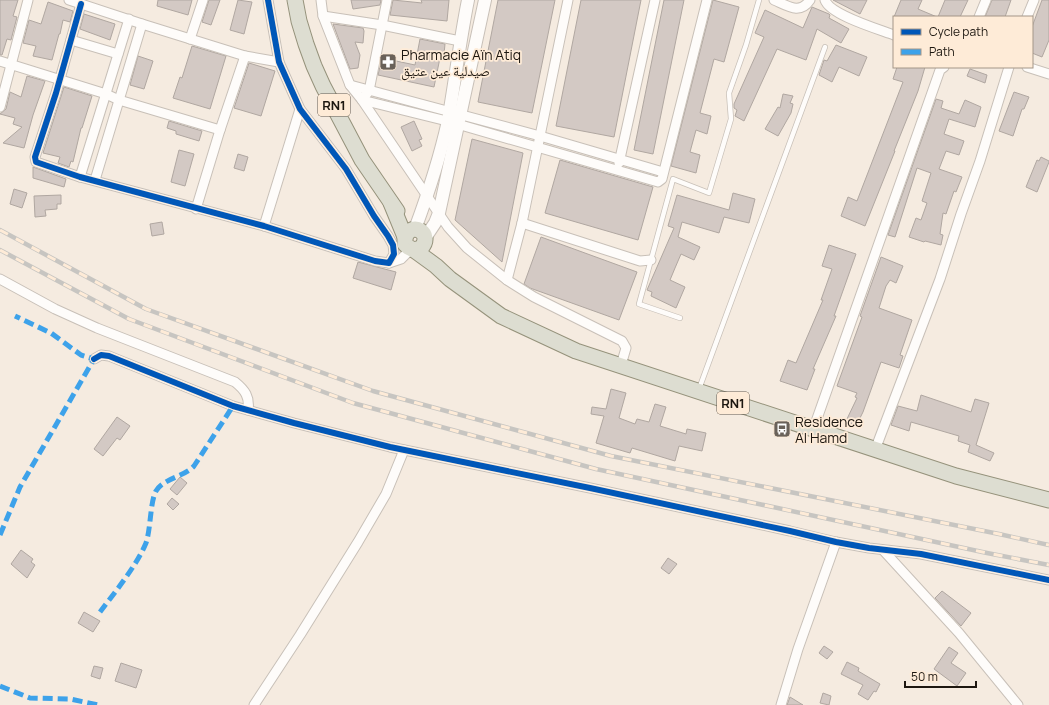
<svg xmlns="http://www.w3.org/2000/svg" width="1049" height="705" viewBox="0 0 1049 705" font-family="Manrope,'Noto Naskh Arabic',sans-serif">
<rect width="100%" height="100%" fill="#f5ebe0"/>
<g fill="#d3c9c4" stroke="#b0a7a1">
<polygon points="0,0 18,0 13,16 17,17 11,40 7,39 2,55 0,55"/>
<polygon points="158,0 192,0 188,15 157,6"/>
<polygon points="209,0 220,0 211,25 202,22"/>
<polygon points="238,0 252,2 244,34 230,30"/>
<polygon points="351,0 381,0 380,5 353,9"/>
<polygon points="393,0 422,3 421,0 449,0 447,21 390,15"/>
<polygon points="498,0 555,0 532,113 478,102"/>
<polygon points="581,0 641,0 614,137 556,126"/>
<polygon points="664,0 684,0 653,154 634,150"/>
<polygon points="713,0 739,7 724,62 714,59 700,113 711,116 707,134 696,130 690,152 700,155 696,173 671,166"/>
<polygon points="833,0 867,0 860,14"/>
<polygon points="901,0 922,0 918,9 937,17 894,17"/>
<polygon points="945,0 968,0 960,17 938,17"/>
<polygon points="992,0 1011,0 1005,17 985,17"/>
<polygon points="1042,0 1049,0 1049,40 1042,57 1032,53 1032,27"/>
<polygon points="48,2 73,11 70,22 63,20 60,34 59,34 52,60 33,56 36,46 23,43 29,20 41,24"/>
<polygon points="812,7 829,14 830,15 829,18 849,29 841,43 817,29 806,60 777,49 744,121 735,116 737,110 734,108 734,104 764,37 755,33 765,10 803,28"/>
<polygon points="84,14 115,24 110,40 80,29"/>
<polygon points="333,24 363,28 364,31 363,43 355,42 360,55 358,68 350,69"/>
<polygon points="420,39 445,44 444,54 441,53 434,87 378,75 382,58 415,65"/>
<polygon points="836,45 867,57 859,76 839,67 832,82 819,75 824,60 827,61"/>
<polygon points="192,46 226,56 210,109 173,98 180,77 182,78"/>
<polygon points="138,56 153,61 144,89 130,85"/>
<polygon points="249,63 275,71 261,116 234,108"/>
<polygon points="897,67 925,67 918,91 894,151 895,151 865,226 841,216 848,197 857,201 903,82 893,79"/>
<polygon points="970,69 987,75 985,83 967,76"/>
<polygon points="27,76 45,81 33,115 24,148 3,143 22,127 13,124 15,118 0,114 6,109 10,92 21,97"/>
<polygon points="64,87 92,96 82,128 81,128 73,162 71,161 69,167 58,163 60,157 43,153"/>
<polygon points="1014,92 1029,97 1024,109 1022,109 1013,136 999,131"/>
<polygon points="783,94 793,96 790,103 793,104 791,113 778,136 765,129 778,107 780,108"/>
<polygon points="936,99 943,101 941,108 959,114 965,100 981,107 975,127 949,119 944,134 964,141 959,155 946,151 939,169 962,177 956,192 954,191 946,214 943,213 940,234 943,235 941,245 925,241 924,242 909,237 916,218 921,220 927,203 922,201 931,173 917,168 895,237 888,235"/>
<polygon points="169,121 202,131 199,141 176,134 176,131 167,128"/>
<polygon points="414,121 422,139 419,140 422,146 412,151 401,127"/>
<polygon points="472,139 523,153 502,262 455,220"/>
<polygon points="179,150 194,154 185,186 171,182"/>
<polygon points="238,154 248,157 244,171 234,168"/>
<polygon points="1041,157 1049,161 1049,162 1037,192 1026,187 1037,160 1039,161"/>
<polygon points="560,160 653,187 638,240 545,213"/>
<polygon points="33,167 66,179 64,187 33,178"/>
<polygon points="14,189 27,193 22,208 10,204"/>
<polygon points="733,193 755,199 749,223 724,217 719,233 682,222 678,237 700,247 694,260 681,254 675,268 670,280 685,287 676,308 651,296 652,292 647,290 674,228 668,226 677,195 729,210"/>
<polygon points="61,195 61,204 57,204 57,209 45,210 46,216 35,217 34,196"/>
<polygon points="162,222 164,234 152,236 150,224"/>
<polygon points="541,237 637,272 619,320 530,288 524,284"/>
<polygon points="829,245 856,254 834,316 836,316 813,369 815,369 807,390 780,381 788,360 796,363 823,300 821,300 832,269 822,266"/>
<polygon points="881,257 903,266 896,283 890,280 886,286 879,308 912,320 900,355 903,356 899,368 881,362 863,412 856,426 846,421 857,398 855,397 857,393 837,386 862,317 860,316"/>
<polygon points="358,262 396,272 391,290 353,278"/>
<polygon points="611,389 626,393 619,418 635,424 637,419 649,422 655,404 666,407 660,426 686,434 687,429 706,433 702,451 679,446 675,461 632,448 630,453 596,443 604,416 591,414 592,407 606,409"/>
<polygon points="921,395 971,412 975,399 989,403 976,445 994,453 990,461 968,452 970,445 958,441 959,436 911,422 909,431 891,425 898,406 917,411"/>
<polygon points="117,417 130,426 120,440 117,438 103,456 94,449"/>
<polygon points="180,477 187,483 177,495 170,489"/>
<polygon points="172,498 179,504 173,510 167,504"/>
<polygon points="21,550 33,559 31,562 35,565 27,578 11,564"/>
<polygon points="668,558 677,564 669,574 661,568"/>
<polygon points="942,591 971,613 961,626 935,598"/>
<polygon points="84,612 100,621 93,632 78,623"/>
<polygon points="824,646 833,652 827,659 819,653"/>
<polygon points="949,647 958,653 951,663 966,673 957,686 934,669"/>
<polygon points="847,662 859,668 858,671 880,684 876,692 874,691 868,700 858,694 863,685 841,674"/>
<polygon points="121,663 142,670 136,688 115,681"/>
<polygon points="94,666 103,668 100,679 91,676"/>
<polygon points="823,693 831,696 829,705 820,703"/>
<polygon points="790,697 803,705 787,705"/>
</g>
<g fill="none" stroke-linecap="round" stroke-linejoin="round">
<g stroke="#c8c0b8" stroke-width="6">
<g id="service">
<polyline points="680,318 639,304 673,179 709,193 731,119 729,93 746,45 759,0"/>
<polyline points="699,389 825,47"/>
</g>
</g>
<g stroke="#c8c0b8" stroke-width="11">
<g id="minor">
<polyline points="69,0 142,24 245,56 279,62"/>
<polyline points="321,0 323,16 350,85 362,100 448,227 467,248 507,280 534,297 622,341 626,348 621,365"/>
<polyline points="387,0 369,91 362,100 447,121 658,182 662,179 707,0"/>
<path d="M 774,0 C 788,6 800,15 810,0"/>
<path d="M 825,0 C 830,15 878,29 894,35"/>
<polyline points="81,4 56,93 35,157 36,162 80,177 264,226 375,261 389,263 394,254 393,245 388,236 374,216 346,169 300,109 279,62 268,0"/>
<polyline points="323,16 382,25 460,41"/>
<polyline points="979,17 986,0"/>
<polyline points="1027,17 1034,0"/>
<polyline points="190,39 203,0"/>
<polyline points="71,40 118,54"/>
<polyline points="0,61 106,94 119,100 220,130"/>
<polyline points="1027,67 1049,74"/>
<polyline points="350,85 540,136 663,172"/>
<polyline points="0,107 28,0"/>
<polyline points="619,163 655,0"/>
<polyline points="80,177 129,19"/>
<polyline points="95,180 142,24"/>
<polyline points="196,209 220,130 245,56"/>
<polyline points="522,223 640,261 651,260"/>
<polyline points="264,226 300,109"/>
<polyline points="389,263 401,259 411,249"/>
<path d="M 0,279 L 55,309 L 97,328 L 235,382 C 245,390 250,397 248,410"/>
<polyline points="507,280 522,223 568,0"/>
<polyline points="94,359 101,355 109,356 233,406 294,423 390,447 590,488 790,531 836,542 869,548 921,554 1049,580"/>
<polyline points="813,430 940,70 944,67"/>
<polyline points="875,450 940,279 961,214 980,161 1009,67"/>
<polyline points="883,550 959,633 1018,705"/>
<polyline points="254,705 300,635 358,542 386,494 404,450"/>
<polyline points="781,705 798,649 836,542"/>
</g>
</g>
<g stroke="#c8c0b8" stroke-width="14">
<g id="tertiary">
<path d="M 415,229 C 428,194 440,157 448,121 C 455,81 460,40 468,0"/>
<polyline points="425,238 435,223 439,213 485,0"/>
</g>
</g>
<g stroke="#95927b" stroke-width="17">
<g id="primary">
<polyline points="295,0 299,21 306,44 314,66 323,86 362,160 397,211"/>
<polyline points="391,203 405,237 405,244 408,247 414,250 436,266 450,279 501,316 576,351 956,476 1049,500"/>
<path d="M 405,237 C 412,220 434,234 421,248 L 414,250"/>
</g>
</g>
<use href="#service" stroke="#fefcfa" stroke-width="4.5"/>
<use href="#minor" stroke="#fefcfa" stroke-width="9"/>
<use href="#tertiary" stroke="#fefcfa" stroke-width="12"/>
<use href="#primary" stroke="#ddddd1" stroke-width="15"/>
<g stroke="#c7c5c1" stroke-width="4.5">
<g id="rail">
<polyline points="0,230 146,309 373,391 611,456 999,534 1049,545"/>
<polyline points="0,250 129,319 353,403 596,469 987,553 1049,565"/>
</g>
</g>
<use href="#rail" stroke="#feebd7" stroke-width="3" stroke-dasharray="9" stroke-linecap="butt"/>
<g stroke="#3da2ea" stroke-width="5" stroke-dasharray="10 5" stroke-linecap="butt">
<polyline points="0,535 20,487 94,359 81,355 51,333 15,316"/>
<path d="M 100,612 C 115,592 137,565 146,543 C 151,528 150,502 156,491 C 164,478 184,477 194,466 L 233,406"/>
<polyline points="0,686 30,698 70,699 98,705"/>
</g>
<g stroke="#feebd7" stroke-width="8">
<g id="cycleway">
<polyline points="81,4 56,93 35,157 36,162 80,177 264,226 375,261 389,263 394,254 393,245 388,236 374,216 346,169 300,109 279,62 268,0"/>
<polyline points="94,359 101,355 109,356 233,406 294,423 390,447 590,488 790,531 836,542 869,548 921,554 1049,580"/>
</g>
</g>
<use href="#cycleway" stroke="#0057b8" stroke-width="6"/>
</g>
<defs>
<g id="pharmacy-square" transform="scale(0.9)"><rect x="-9" y="-9" width="18" height="18" rx="4" fill="#696159" stroke="#feebd7"/><path d="M-2-6h4v4h4v4h-4v4h-4v-4h-4v-4h4Z" fill="#fff"/></g>
<g id="bus-square" transform="scale(0.9)"><rect x="-9" y="-9" width="18" height="18" rx="4" fill="#696159" stroke="#feebd7"/><path d="M-5-6H5V4H4V6H2V4H-2V6H-4V4H-5ZM-3.5-4V0h7V-4ZM-3.5 1.2v1.5H-2V1.2ZM2 1.2v1.5H3.5V1.2Z" fill="#fff"/></g>
</defs>
<g fill-rule="evenodd">
<use href="#pharmacy-square" x="388" y="62"/>
<use href="#bus-square" x="782" y="429"/>
</g>
<g text-anchor="middle" dominant-baseline="central" stroke-width="3.5" stroke-linejoin="round" paint-order="stroke">
<g fill="#feebd7" stroke="#60574c" stroke-width="1">
<rect x="318" y="94" width="32" height="22" rx="3"/>
<rect x="717" y="392" width="32" height="22" rx="3"/>
</g>
<g font-size="13" font-weight="bold" fill="#1d1710">
<text x="334" y="105">RN1</text>
<text x="733" y="403">RN1</text>
</g>
<g font-size="14" fill="#1d1710" stroke="#feebd7" text-anchor="start">
<text x="401" y="54">Pharmacie Aïn Atiq<tspan x="401" dy="16">صيدلية عين عتيق</tspan></text>
<text x="795" y="421">Residence<tspan x="795" dy="16">Al Hamd</tspan></text>
</g>
</g>
<rect x="893" y="16" width="140" height="52" fill="#feebd7" stroke="#a49687"/>
<rect x="901" y="29" width="20" height="6" fill="#0057b8" stroke="#a49687"/>
<text x="929" y="36" font-size="12" fill="#1d1710">Cycle path</text>
<rect x="901" y="49" width="20" height="6" fill="#3da2ea" stroke="#a49687"/>
<text x="929" y="56" font-size="12" fill="#1d1710">Path</text>
<path d="M905 681v6h71v-6" fill="none" stroke="#1d1710" stroke-width="2"/>
<text x="911" y="681" font-size="12" fill="#1d1710" stroke="#feebd7" stroke-width="3" paint-order="stroke">50 m</text>
</svg>
